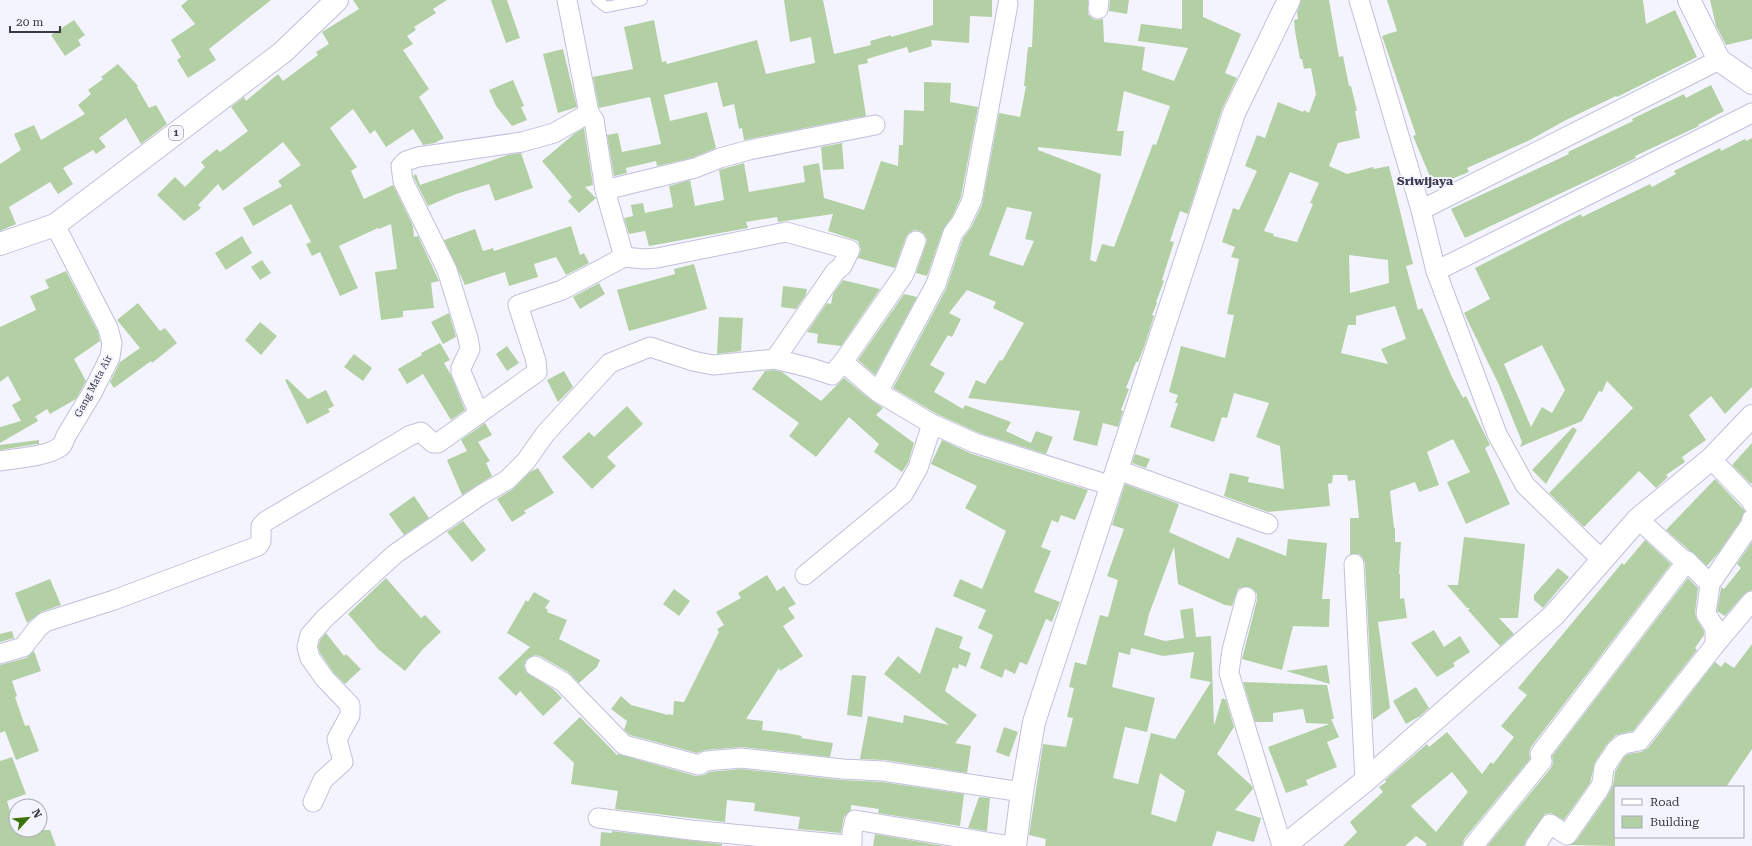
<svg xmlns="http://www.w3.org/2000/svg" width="1752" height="846" viewBox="0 0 1752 846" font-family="'Roboto Serif',serif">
<rect width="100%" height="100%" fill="#f4f4ff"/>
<g fill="#b3d0a4" fill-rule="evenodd">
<polygon points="188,0 271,0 209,49 216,60 188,78 177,60 181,57 171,40 195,24 181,6"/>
<polygon points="353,0 447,0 433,9 436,13 414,27 416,30 407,36 413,44 403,50 429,89 419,97 444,138 435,143 423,145 413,129 386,147 375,130 370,134 353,109 330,128 357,167 351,171 364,199 393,185 413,226 414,237 418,236 439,281 431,283 434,308 403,311 403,317 381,320 375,272 397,269 391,224 379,229 378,228 339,246 358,288 340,296 320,252 312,256 306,244 311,242 291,204 253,226 243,208 282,186 278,181 301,165 283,142 223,191 218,184 198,205 201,208 184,221 157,195 175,177 185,187 205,167 201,162 217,149 220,152 248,131 231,107 244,97 246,101 278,74 283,81 318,55 316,52 329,44 322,32 359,9"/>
<polygon points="491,0 507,0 520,38 506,43"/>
<polygon points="784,0 823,0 834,54 871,45 870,41 891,35 891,37 933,25 933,0 992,0 992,17 970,16 969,43 931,40 932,46 909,53 907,47 867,59 868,63 858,65 866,116 744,140 742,128 739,129 734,104 723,107 717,82 664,95 670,121 707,112 716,148 692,158 657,166 656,161 626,168 627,173 614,176 607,135 618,133 622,152 661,144 650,97 599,108 593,77 633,69 624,27 654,20 662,62 666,61 667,64 757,40 766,74 815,63 811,37 790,42"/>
<path d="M 1034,0 L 1088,0 L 1088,14 L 1092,18 L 1096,20 L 1103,19 L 1104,42 L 1145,47 L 1142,70 L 1174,81 L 1188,48 L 1138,41 L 1141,24 L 1182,29 L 1182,0 L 1203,0 L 1203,17 L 1241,34 L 1225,73 L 1237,78 L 1222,109 L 1188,214 L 1180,211 L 1170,241 L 1174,242 L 1162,280 L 1164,281 L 1156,302 L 1157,303 L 1152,315 L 1154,316 L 1144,347 L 1138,362 L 1136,362 L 1126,388 L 1129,389 L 1121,410 L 1123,411 L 1118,427 L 1103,423 L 1097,446 L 1073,440 L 1080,411 L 968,398 L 976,380 L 985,384 L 1000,360 L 1002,361 L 1024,323 L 993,308 L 996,302 L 967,290 L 949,313 L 961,319 L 952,337 L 948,335 L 930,365 L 945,373 L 934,392 L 963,409 L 965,405 L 1011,422 L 1006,431 L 1031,443 L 1036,431 L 1053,437 L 1046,454 L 979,433 L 937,414 L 893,388 L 946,289 L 963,238 L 971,228 L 982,205 L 999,113 L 1020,117 L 1026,86 L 1024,86 L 1028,47 L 1032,47 ZM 1124,91 L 1170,106 L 1156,145 L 1153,144 L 1114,247 L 1102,244 L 1096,262 L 1090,260 L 1101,174 L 1038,150 L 1038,147 L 1121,156 L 1124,131 L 1117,131 ZM 1007,207 L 1032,212 L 1025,239 L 1034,241 L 1023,266 L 989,255 Z"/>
<polygon points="1110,0 1129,0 1127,14 1109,11"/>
<path d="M 1301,0 L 1329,0 L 1339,57 L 1343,56 L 1349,86 L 1351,86 L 1357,111 L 1355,111 L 1360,138 L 1338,143 L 1329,166 L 1347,174 L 1373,167 L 1374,169 L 1389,166 L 1413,264 L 1406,266 L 1418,310 L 1422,308 L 1452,377 L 1463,398 L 1466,396 L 1490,445 L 1485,448 L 1510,504 L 1466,524 L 1447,482 L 1470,472 L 1453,439 L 1427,452 L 1439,485 L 1419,492 L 1415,482 L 1390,491 L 1394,528 L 1395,528 L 1395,542 L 1401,542 L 1399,574 L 1400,574 L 1400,599 L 1404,598 L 1407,618 L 1378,622 L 1390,708 L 1373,720 L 1365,563 L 1363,558 L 1359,554 L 1350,554 L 1350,518 L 1359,518 L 1355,480 L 1348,481 L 1347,475 L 1333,475 L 1332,483 L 1328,484 L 1330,506 L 1268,512 L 1224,496 L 1230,473 L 1249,477 L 1248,482 L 1284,489 L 1280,446 L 1256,437 L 1269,403 L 1234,393 L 1227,418 L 1222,417 L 1214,442 L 1170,427 L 1178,403 L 1175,403 L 1178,395 L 1169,392 L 1181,346 L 1225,358 L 1234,315 L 1227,314 L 1239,259 L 1231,257 L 1235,247 L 1222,242 L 1233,208 L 1239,210 L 1257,171 L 1245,166 L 1257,135 L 1265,138 L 1278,102 L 1303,112 L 1304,110 L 1309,113 L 1316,94 L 1311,68 L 1304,69 L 1302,59 L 1300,59 L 1295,31 L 1294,20 L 1298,19 L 1297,12 ZM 1290,172 L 1319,183 L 1310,203 L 1313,204 L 1297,242 L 1273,236 L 1274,234 L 1264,231 ZM 1349,255 L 1388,260 L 1389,283 L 1350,293 ZM 1395,306 L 1406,339 L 1381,349 L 1388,364 L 1341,353 L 1348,325 L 1356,325 L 1356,316 Z"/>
<polygon points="1387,0 1643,0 1646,24 1675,10 1697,57 1617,97 1616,96 1566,120 1530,140 1467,168 1469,172 1434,186 1413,136 1416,135 1382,36 1397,31"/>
<polygon points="1710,0 1752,0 1752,39 1726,45 1716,26"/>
<polygon points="74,20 85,35 78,40 81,45 65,56 51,35"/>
<polygon points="563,49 577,107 558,113 543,54"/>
<polygon points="118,64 138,86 137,87 149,108 156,105 167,124 141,144 126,118 99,138 106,147 96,154 93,150 63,168 73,184 58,194 50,182 9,207 16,224 0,231 0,164 21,150 14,134 34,125 41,140 85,114 78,105 91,94 88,90 103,79 101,77"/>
<polygon points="513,80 524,106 521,107 527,120 512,126 496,106 489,90"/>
<polygon points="924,82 951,83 950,102 978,107 961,197 952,217 943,230 927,276 916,273 926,244 927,239 924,234 920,231 914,230 909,233 906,237 895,268 858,258 861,249 858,241 828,231 833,214 778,222 777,217 746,222 748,228 649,246 645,231 629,234 624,218 633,216 631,205 643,203 645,213 673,207 669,186 690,180 695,206 724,200 719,170 744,163 749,192 805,182 803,166 819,163 824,198 864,210 881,161 898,166 899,145 903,145 904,110 924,111"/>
<polygon points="1711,85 1724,111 1698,125 1699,126 1635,156 1636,158 1465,238 1451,209 1569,154 1568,152 1633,121 1632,119 1684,94 1686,98"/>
<polygon points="584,128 593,185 585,187 596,198 579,213 568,201 572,197 542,161 574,134"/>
<path d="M 1752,138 L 1752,387 L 1725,414 L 1711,396 L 1689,415 L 1706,440 L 1682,457 L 1685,462 L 1666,475 L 1668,477 L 1656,488 L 1639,471 L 1584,527 L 1549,493 L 1633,408 L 1607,381 L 1602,392 L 1599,391 L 1582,421 L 1520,447 L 1522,442 L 1499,385 L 1464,313 L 1490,299 L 1475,268 L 1581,214 L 1582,217 L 1650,184 L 1652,187 L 1676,174 L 1674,171 L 1720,148 L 1721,151 L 1745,139 L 1746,141 ZM 1542,345 L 1565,390 L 1552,413 L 1542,407 L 1531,427 L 1504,364 Z"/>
<polygon points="842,143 844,169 823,170 821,147"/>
<polygon points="521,153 533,188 495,201 489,184 456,194 428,206 413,176 416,174 420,185 508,155"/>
<polygon points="571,226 580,255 584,253 589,263 566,275 556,257 534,264 538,277 509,286 505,272 465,285 444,240 475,229 483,251 493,248 494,251"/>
<polygon points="242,236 252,253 226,270 215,253"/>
<polygon points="262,260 271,273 260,280 251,267"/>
<polygon points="694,264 707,309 629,331 617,290 675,274 674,269"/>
<polygon points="66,271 98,332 100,341 74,359 86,381 76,399 50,414 47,409 33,418 36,417 38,421 0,443 0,427 21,421 12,405 21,400 8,376 0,382 0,327 36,310 30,296 49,288 45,280"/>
<polygon points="843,280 880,289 841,346 817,343 818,334 807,332 827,303 831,304 833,294"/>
<polygon points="599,283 605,294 580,309 573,297"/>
<polygon points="783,286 807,289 806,295 796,309 781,307"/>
<polygon points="904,294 917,297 875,375 858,360"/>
<polygon points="138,303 160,331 165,328 177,343 152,363 151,361 114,388 110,382 120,362 140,348 117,320"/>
<polygon points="449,313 456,337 443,344 431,322"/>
<polygon points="719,317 743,318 741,351 717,354"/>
<polygon points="260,322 277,336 261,355 245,340"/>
<polygon points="440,343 450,360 444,363 451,375 465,410 451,420 423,374 407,384 398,369 422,355 421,353"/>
<polygon points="507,346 519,363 507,371 496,354"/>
<polygon points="354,354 372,368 363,381 344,367"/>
<polygon points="774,370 782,372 821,401 844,378 871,400 883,408 876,415 914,443 908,463 902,472 874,452 879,444 849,417 816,457 789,436 799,423 752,389 765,371"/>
<polygon points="564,371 573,387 558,402 547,380"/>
<polygon points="287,379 308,399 326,390 334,406 328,409 330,412 307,424 285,380"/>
<polygon points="627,406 643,424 607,457 616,466 592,489 562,457 589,432 594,437"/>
<polygon points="485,423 492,435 478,442 490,461 486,463 492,476 462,495 447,460 467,451 461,440"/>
<polygon points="1573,427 1577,430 1546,484 1532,470"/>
<polygon points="39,440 39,444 37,444 0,450 0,445"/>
<polygon points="942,440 972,454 1088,490 1075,520 1061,515 1058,523 1052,520 1041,547 1051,551 1034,592 1060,602 1052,622 1046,619 1027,665 1020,662 1015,674 1005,669 1002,678 980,668 993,635 978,628 986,610 953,596 960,579 982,589 1006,531 965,508 977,486 931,464"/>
<polygon points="1752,443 1752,483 1751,484 1732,465"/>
<polygon points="1135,454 1150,459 1146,468 1132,463"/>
<polygon points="538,468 554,493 524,511 526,513 512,522 497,499 513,489 530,472"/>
<polygon points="1715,479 1745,511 1741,520 1719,552 1707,566 1666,530"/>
<path d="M 1125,484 L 1179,504 L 1169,532 L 1229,559 L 1237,537 L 1286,556 L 1288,539 L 1327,543 L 1322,599 L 1330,599 L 1329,627 L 1293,626 L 1282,670 L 1242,659 L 1257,600 L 1257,594 L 1254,590 L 1249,587 L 1243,587 L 1238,589 L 1236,594 L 1232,606 L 1225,605 L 1178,584 L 1174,547 L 1149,614 L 1144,635 L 1165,641 L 1184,638 L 1180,610 L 1193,608 L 1196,637 L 1211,636 L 1214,726 L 1222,698 L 1226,700 L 1234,727 L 1217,754 L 1252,786 L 1253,789 L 1235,810 L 1261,818 L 1254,842 L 1217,831 L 1212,846 L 1045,846 L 1046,839 L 1029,835 L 1043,744 L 1066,747 L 1073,718 L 1067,717 L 1074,688 L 1069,687 L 1075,662 L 1086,665 L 1100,615 L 1108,617 L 1118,580 L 1107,576 L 1124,529 L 1112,525 ZM 1131,648 L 1163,656 L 1194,652 L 1190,678 L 1211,682 L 1175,739 L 1151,733 L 1138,784 L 1113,778 L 1125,727 L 1147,732 L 1155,698 L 1112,687 L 1119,652 L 1130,655 ZM 1160,773 L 1185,791 L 1176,822 L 1151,814 Z"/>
<polygon points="414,496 429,518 404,535 389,514"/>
<polygon points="463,521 486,550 472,562 447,532"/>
<polygon points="1464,537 1525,544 1518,618 1499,618 1514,634 1500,646 1468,610 1470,608 1467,608 1447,585 1458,585"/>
<path d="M 1645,540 L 1671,564 L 1531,747 L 1529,752 L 1530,759 L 1464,839 L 1462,846 L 1425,846 L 1427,844 L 1416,836 L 1405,846 L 1343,846 L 1357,832 L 1350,822 L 1383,792 L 1379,787 L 1386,782 L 1385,780 L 1427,744 L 1429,747 L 1447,732 L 1482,774 L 1491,762 L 1493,764 L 1514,737 L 1501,726 L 1527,695 L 1518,688 L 1622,563 L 1624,565 ZM 1452,772 L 1468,792 L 1436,832 L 1411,806 Z"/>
<polygon points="1752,542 1752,590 1744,594 1725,616 1717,611 1721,588 1721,587 1724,589 1741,568 1737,564"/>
<polygon points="1558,568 1569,577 1543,608 1534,600 1534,595"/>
<polygon points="767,575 777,591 784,586 796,604 788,608 795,618 783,626 803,656 780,671 779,668 746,719 763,721 762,730 786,733 802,736 801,738 833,743 830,757 742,747 705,750 697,753 630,735 624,730 627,721 611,709 621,696 631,705 668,715 668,714 673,715 674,701 684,702 719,632 717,629 724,625 716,612 741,598 738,593"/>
<polygon points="386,578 421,618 425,615 441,632 423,649 405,671 379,650 348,614"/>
<polygon points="1688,578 1698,588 1695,613 1697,620 1704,631 1704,635 1695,648 1697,650 1633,731 1616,735 1607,744 1595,762 1590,783 1564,820 1551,813 1545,814 1526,840 1524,846 1487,846 1551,768 1553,763 1552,756"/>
<polygon points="50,579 61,605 41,612 27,623 15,593"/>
<polygon points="674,589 690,601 679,616 663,604"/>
<polygon points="534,592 550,601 545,608 548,610 547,612 567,620 559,639 600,660 597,667 579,683 568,672 540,656 535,655 526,660 523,658 526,660 524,666 526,672 553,689 562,698 543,716 520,691 516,696 498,678 530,647 507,633 526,600 528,602"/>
<polygon points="936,627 963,637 959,648 971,653 966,667 959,664 958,669 953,667 945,691 977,715 955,743 971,746 967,773 885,760 860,759 868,716 903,723 904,715 949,725 884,674 898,656 920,674"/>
<polygon points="1434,630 1444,647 1460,636 1470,652 1453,663 1455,666 1437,677 1411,643"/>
<polygon points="12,631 14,638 0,642 0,634"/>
<polygon points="326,633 344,656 346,654 361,669 345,684 333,672 320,653 318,647 320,640"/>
<polygon points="1752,644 1752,749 1726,787 1615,787 1615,846 1569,845 1576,841 1608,795 1613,785 1615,772 1624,757 1628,754 1641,752 1648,748 1715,662 1721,667 1725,662 1734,668"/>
<polygon points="34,651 41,671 12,681 17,696 15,697 25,726 29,725 39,751 16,760 5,731 0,733 0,665 26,658"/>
<polygon points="1327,665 1330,684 1286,671"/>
<polygon points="852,675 866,676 862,717 847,715"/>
<polygon points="1243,682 1327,685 1334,719 1331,719 1339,737 1327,742 1337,767 1306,780 1308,785 1286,793 1268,747 1329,724 1306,723 1303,709 1273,713 1273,722 1255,722"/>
<polygon points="1416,687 1429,708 1420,716 1406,724 1393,701"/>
<polygon points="580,717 617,755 618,754 696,776 704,775 709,772 741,769 842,780 882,782 964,794 960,826 878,813 879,809 851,805 851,810 844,817 841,833 798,829 800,817 754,811 755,803 727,800 725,822 615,809 618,791 571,784 574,763 553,743"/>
<polygon points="1004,727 1018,732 1009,757 996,752"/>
<polygon points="12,757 26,794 7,801 15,830 50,830 56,846 0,846 0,761"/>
<polygon points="979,797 990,798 987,831 968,828"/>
<polygon points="612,831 722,844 722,846 600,846 601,832 612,833"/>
<polygon points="875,834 944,846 873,846"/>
</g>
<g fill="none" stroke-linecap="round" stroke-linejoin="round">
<g stroke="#c0c0da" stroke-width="12">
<polyline id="lane" points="597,0 606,7 642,0"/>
</g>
<g stroke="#c0c0da" stroke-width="21">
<g id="street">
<polyline points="567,0 589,113 594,120 605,190 624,257 644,259 657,258 786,232 850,250 842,266 835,272 775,359 811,368 832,375 843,362 878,392 932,424 975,443 1112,486"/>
<polyline points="1359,0 1421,210 1436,271 1497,434 1525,485 1602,560"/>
<polyline points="1098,9 1099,0"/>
<polyline points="605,190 695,168 720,158 749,150 875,125"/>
<polyline points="1421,210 1719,60"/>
<polyline points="1436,271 1752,113"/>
<polyline points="843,362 904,274 916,241"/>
<polyline points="878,392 936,284 953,233 961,223 972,200 1008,4"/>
<polyline points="479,414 461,372 461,368 470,349 468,338 447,270 403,181 401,166 406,161 418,157 522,142 554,133 589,113"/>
<polyline points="1711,459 1751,500 1752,503"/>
<path d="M 0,461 C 17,458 46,457 60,447 C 64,444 64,440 66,436 L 92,393 L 110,357 L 112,343 L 108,328 L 55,225"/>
<polyline points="1118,470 1268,524"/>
<polyline points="1354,564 1365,781"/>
<polyline points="805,575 903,494 918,468 932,424"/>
<polyline points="1710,584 1751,524 1752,519"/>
<polyline points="1246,597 1232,650 1229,673 1282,846"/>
<polyline points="1715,645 1752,601"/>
<polyline points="0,654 23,647 38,628 45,622 114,600 258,546 261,541 261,526 266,521 411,435 421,432 433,443 438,443 537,372 536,361 518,305 562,290 624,257"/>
<polyline points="535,666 563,682 624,745 699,765 706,761 741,758 843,769 883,771 1022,792"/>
<polyline points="313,802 323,780 343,762 337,739 350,715 350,705 325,679 310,658 307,647 310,635 325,618 395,554 481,495 507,480 526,461 545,434 610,363 650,347 693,361 713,365 775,359"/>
<polyline points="598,818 691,830 846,845 852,843 852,832 855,820 1011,846"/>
<polyline points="1473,846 1542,761 1540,754 1687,561"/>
<polyline points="1535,846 1550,824 1567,835 1599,789 1602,783 1604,768 1616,750 1623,744 1639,741 1715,645 1715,628 1706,614 1710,584 1687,561 1682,559 1638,519"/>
</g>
</g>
<g stroke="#c0c0da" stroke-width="24">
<g id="secondary">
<polyline points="1689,0 1719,60 1752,83"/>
<polyline points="1015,846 1022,792 1034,722 1234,113 1289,0"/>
<polyline points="1284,846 1365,781 1554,615 1638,519 1711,459 1752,416"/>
</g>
</g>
<g stroke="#c0c0da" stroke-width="24">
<polyline id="highway" points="0,244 55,225 283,52 337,0"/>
</g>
<use href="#lane" stroke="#fff" stroke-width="10"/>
<use href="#street" stroke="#fff" stroke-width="19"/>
<use href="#secondary" stroke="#fff" stroke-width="22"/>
<use href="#highway" stroke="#fff" stroke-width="22"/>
</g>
<g text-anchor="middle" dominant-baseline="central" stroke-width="4" stroke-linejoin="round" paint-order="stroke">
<rect fill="#f4f4ff" stroke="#72727d" stroke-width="1" x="169" y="126" width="14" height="14" rx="3"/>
<g font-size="9" font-weight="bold" fill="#3b3b45">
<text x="176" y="133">1</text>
</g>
<g font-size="10" fill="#3b3b45" stroke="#f4f4ff">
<text transform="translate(93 386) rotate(-62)">Gang Mata Air</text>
</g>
<g font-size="12" font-weight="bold" fill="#3b3a50" stroke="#f4f4ff">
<text x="1425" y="181">Sriwijaya</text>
</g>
</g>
<rect x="1614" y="786" width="130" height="52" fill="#f4f4ff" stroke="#aaaab5"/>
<rect x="1622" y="799" width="20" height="6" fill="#ffffff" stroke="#aaaab5"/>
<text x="1650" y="806" font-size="12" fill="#3b3b45">Road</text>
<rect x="1622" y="816" width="20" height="12" fill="#b3d0a4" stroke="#aaaab5"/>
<text x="1650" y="826" font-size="12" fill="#3b3b45">Building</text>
<g transform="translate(28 818) rotate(63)"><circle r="19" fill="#f4f4ff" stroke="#aaaab5"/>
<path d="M0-3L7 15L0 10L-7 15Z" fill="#3a7305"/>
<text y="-6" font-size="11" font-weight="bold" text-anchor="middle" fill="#3b3b45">N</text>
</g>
<path d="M10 26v6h50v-6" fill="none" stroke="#3b3b45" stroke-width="2"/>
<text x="16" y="26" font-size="12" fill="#3b3b45" stroke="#f4f4ff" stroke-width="3" paint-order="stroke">20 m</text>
</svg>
